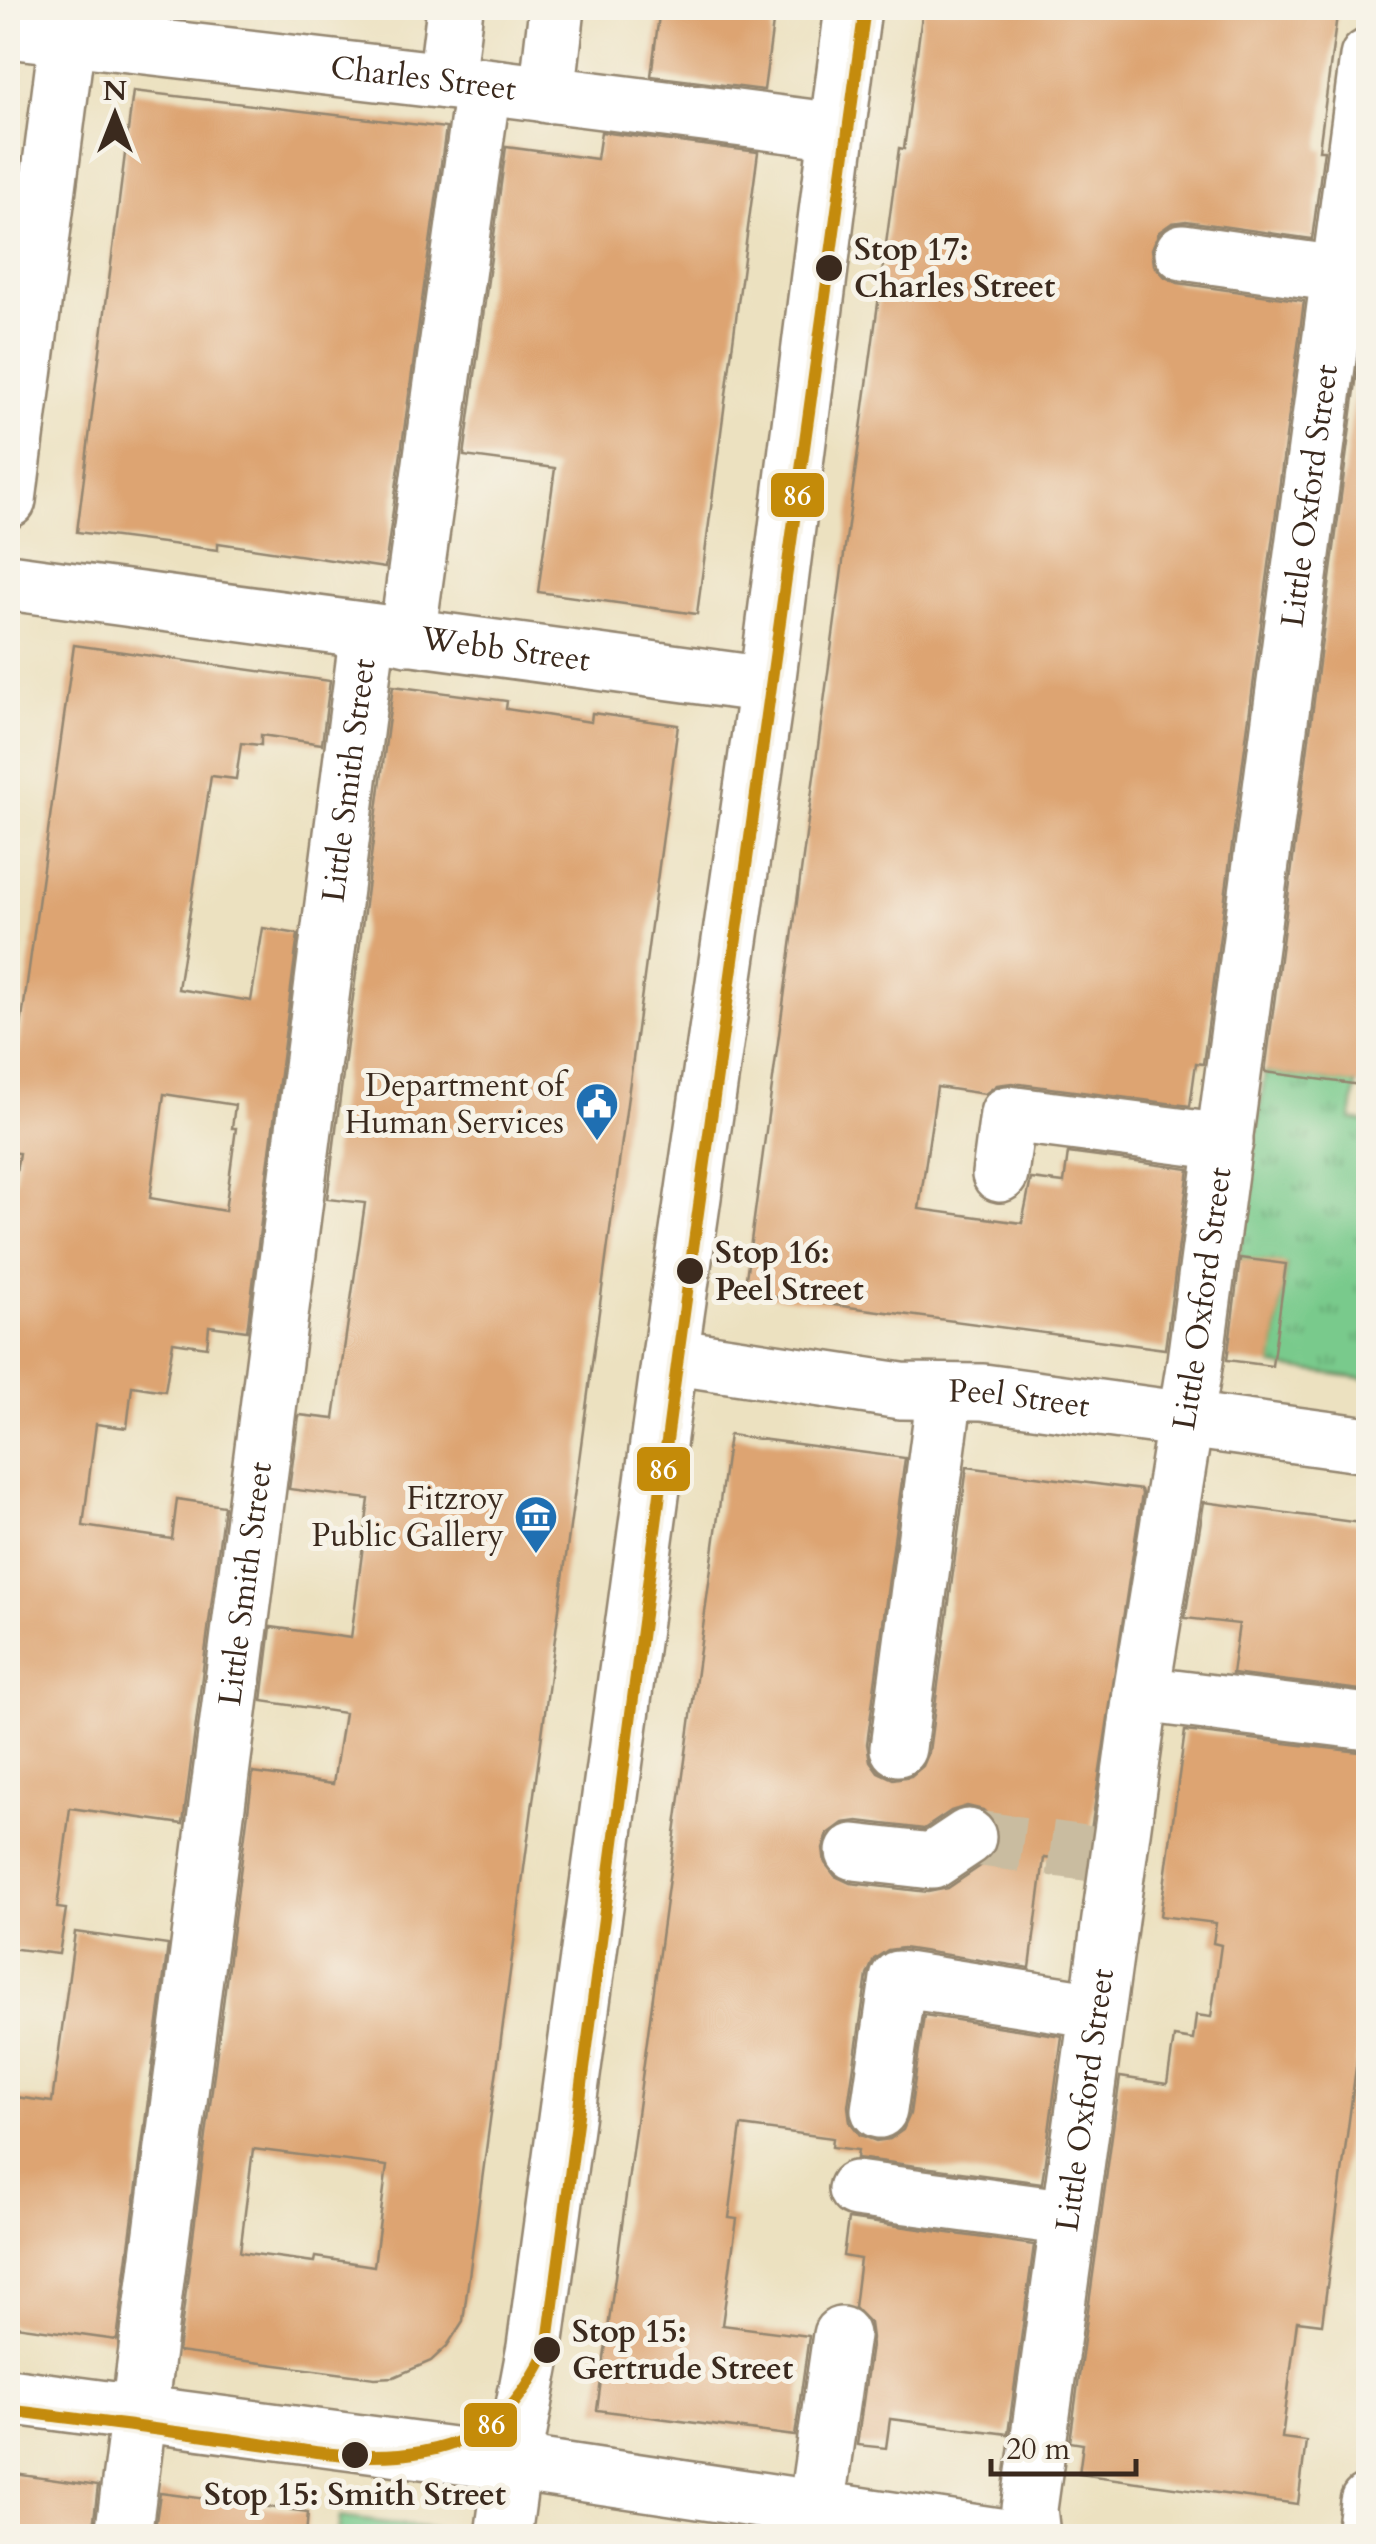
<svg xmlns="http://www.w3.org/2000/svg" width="1376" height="2544" viewBox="0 0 1376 2544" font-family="Cardo,serif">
<defs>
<pattern id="grass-tufts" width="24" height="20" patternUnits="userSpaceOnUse" patternTransform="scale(2.5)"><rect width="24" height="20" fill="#79ca8c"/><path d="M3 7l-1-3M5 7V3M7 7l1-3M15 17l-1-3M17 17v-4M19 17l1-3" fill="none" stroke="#64a472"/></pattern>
</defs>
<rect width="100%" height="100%" fill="#f7f3e8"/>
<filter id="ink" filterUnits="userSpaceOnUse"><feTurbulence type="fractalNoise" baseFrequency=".01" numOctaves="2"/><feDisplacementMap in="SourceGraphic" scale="20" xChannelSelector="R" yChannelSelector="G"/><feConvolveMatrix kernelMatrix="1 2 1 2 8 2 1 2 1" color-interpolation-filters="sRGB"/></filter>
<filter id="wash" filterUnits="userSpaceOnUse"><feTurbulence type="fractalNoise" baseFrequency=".0048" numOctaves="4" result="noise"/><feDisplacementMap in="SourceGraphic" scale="40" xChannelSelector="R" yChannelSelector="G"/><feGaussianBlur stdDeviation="2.25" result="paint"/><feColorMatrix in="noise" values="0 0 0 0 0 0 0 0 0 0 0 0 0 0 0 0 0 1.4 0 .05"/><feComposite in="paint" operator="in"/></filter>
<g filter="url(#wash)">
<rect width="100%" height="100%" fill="#ece1c0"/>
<g fill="url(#grass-tufts)" stroke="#5a7a55" stroke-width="2.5">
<polygon points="1265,1072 1356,1084 1351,1120 1368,1123 1368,1379 1272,1366 1286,1265 1239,1258"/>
<polygon points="340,2517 435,2529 434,2536 338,2536"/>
</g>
<g id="blocks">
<g fill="#dda472" fill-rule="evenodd">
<polygon points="660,8 775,8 764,90 651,76"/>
<polygon points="923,8 1338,8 1319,150 1324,150 1312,239 1186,221 1172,223 1159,232 1152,249 1154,265 1165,277 1178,283 1304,301 1203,1064 1196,1063 1190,1106 1012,1083 997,1085 985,1094 937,1087 919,1209 1022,1223 1031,1179 1064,1183 1068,1153 1189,1169 1165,1349 744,1293 899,148 904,149"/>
<polygon points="133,91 446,128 385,568 218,543 218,550 77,532"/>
<polygon points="601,132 758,152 697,614 538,592 555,468 464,456 506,147 597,159"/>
<polygon points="1368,291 1368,1086 1265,1072"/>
<path d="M 74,645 L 330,681 L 322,744 L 261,735 L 261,745 L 241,743 L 236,779 L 211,776 L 178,989 L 251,1001 L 263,928 L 298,934 L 247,1331 L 209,1326 L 207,1347 L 173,1342 L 165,1391 L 132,1386 L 127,1428 L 96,1424 L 83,1526 L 172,1539 L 177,1499 L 224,1506 L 183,1824 L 70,1808 L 57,1908 L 66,1909 L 59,1954 L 8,1948 L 8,1222 L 19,1153 L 8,1152 L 8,1120 ZM 164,1094 L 235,1105 L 232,1128 L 236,1128 L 225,1211 L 150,1198 Z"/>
<path d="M 393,686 L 507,701 L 506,709 L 591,722 L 592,713 L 678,725 L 463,2321 L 447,2346 L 431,2361 L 394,2377 L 375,2378 L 178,2352 L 253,1773 L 333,1784 L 344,1713 L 262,1701 L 271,1627 L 351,1638 L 369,1499 L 289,1489 L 299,1415 L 334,1419 L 365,1203 L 327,1199 ZM 253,2149 L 387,2166 L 374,2266 L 315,2257 L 314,2262 L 240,2252 Z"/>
<polygon points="1240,1258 1286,1264 1272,1366 1227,1360"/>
<path d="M 729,1435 L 905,1458 L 867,1744 L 870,1761 L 878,1772 L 893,1779 L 911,1776 L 923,1766 L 929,1752 L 967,1467 L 1141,1490 L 1142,1494 L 1086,1863 L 1044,1858 L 1030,1968 L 903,1948 L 888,1950 L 874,1959 L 867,1975 L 848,2106 L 850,2122 L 860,2135 L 876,2141 L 890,2139 L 903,2130 L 910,2114 L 924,2015 L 1062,2036 L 1042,2183 L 857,2158 L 858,2150 L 832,2147 L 833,2138 L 741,2126 L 729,2218 L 737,2219 L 722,2325 L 809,2336 L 795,2436 L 597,2410 ZM 967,1806 L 983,1810 L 993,1819 L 999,1834 L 996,1850 L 985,1863 L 948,1888 L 928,1892 L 850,1883 L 835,1876 L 825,1863 L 823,1849 L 828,1834 L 843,1823 L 858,1821 L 924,1829 L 951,1811 Z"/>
<polygon points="1204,1502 1368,1524 1368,1691 1232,1674 1239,1624 1185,1618"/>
<polygon points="1185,1731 1368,1753 1368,1933 1364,1968 1368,1969 1368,1977 1322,2324 1297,2321 1282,2438 1306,2441 1298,2504 1079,2474 1083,2444 1070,2442 1120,2077 1167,2084 1174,2037 1193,2040 1196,2015 1211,2017 1221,1945 1213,1943 1216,1923 1160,1916"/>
<polygon points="75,1932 168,1945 117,2340 8,2325 8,2096 52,2102"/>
<polygon points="848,2219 1034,2245 1008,2434 890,2419 886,2448 857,2445 872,2338 870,2323 854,2307 860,2259 843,2256"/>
<polygon points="8,2473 98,2486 92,2536 8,2536"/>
<polygon points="160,2493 308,2512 306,2536 154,2536"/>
</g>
</g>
</g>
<g filter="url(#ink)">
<use href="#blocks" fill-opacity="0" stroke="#94866f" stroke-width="2.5"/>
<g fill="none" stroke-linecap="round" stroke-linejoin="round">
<polyline stroke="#c9bca0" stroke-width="55" stroke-dasharray="55 28" stroke-linecap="butt" points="968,1837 1092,1854"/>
<g stroke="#94866f" stroke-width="60">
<g id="minor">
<path id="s1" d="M 8,30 L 446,81 L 837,131"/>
<polyline points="446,81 455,8"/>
<polyline points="547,95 557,8"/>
<polyline points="1183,252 1338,274"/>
<polyline points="8,500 71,8"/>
<path id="s2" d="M 8,582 L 767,685"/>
<polyline points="407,637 483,87"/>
<polyline points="1000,1174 1008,1114 1225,1142"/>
<path id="s3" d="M 670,1356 L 901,1391 L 983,1392 L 1368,1445"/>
<polyline points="1141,1694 1368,1722"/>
<polyline points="898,1748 945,1392"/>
<polyline points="854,1852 932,1861 968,1837"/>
<polyline points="879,2110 898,1979 1097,2010"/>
<polyline points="856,2189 1069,2218"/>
<polyline points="8,2396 513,2463 998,2536"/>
<path id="s4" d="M 123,2536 L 368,632"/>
<polyline points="503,2536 513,2463 535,2347 670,1356 767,685 853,8"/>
<polyline points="812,2536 841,2335"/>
<path id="s5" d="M 1032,2536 L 1029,2509 L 1141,1694 L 1195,1361 L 1368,57"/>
<polyline points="1364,2536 1368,2502"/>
</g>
</g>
<use href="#minor" stroke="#fff" stroke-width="55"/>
<g stroke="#f7f3e8" stroke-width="20">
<path id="tram-1" d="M 8,2410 C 78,2419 149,2428 219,2438 C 299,2448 390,2473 467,2438 C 507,2421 529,2387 547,2350 L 678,1357 L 865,8"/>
</g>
<use href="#tram-1" stroke="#c48b09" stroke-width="12"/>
</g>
</g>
<defs>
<g id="civic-pin" transform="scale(2.25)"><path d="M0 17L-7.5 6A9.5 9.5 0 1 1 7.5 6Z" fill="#1f6fb2" stroke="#f7f3e8"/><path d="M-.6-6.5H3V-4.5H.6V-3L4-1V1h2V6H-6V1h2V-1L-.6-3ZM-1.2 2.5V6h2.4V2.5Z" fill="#fff"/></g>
<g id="museum-pin" transform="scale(2.25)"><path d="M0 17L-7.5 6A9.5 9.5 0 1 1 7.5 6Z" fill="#1f6fb2" stroke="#f7f3e8"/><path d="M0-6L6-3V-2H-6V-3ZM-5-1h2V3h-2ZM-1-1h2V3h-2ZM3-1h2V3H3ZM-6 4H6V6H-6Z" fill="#fff"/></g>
</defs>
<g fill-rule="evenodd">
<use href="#civic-pin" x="597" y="1104"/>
<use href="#museum-pin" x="536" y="1517"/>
</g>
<g fill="#3b2a1e" stroke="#f7f3e8" stroke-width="4">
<circle cx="829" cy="268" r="15"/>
<circle cx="690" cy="1271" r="15"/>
<circle cx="547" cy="2350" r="15"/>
<circle cx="355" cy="2455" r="15"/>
</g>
<g text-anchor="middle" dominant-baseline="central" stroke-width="10" stroke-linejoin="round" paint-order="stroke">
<g font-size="32" fill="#3b2a1e" stroke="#f7f3e8">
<text stroke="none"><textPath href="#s1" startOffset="418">Charles Street</textPath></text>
<text stroke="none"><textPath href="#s5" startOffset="2060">Little Oxford Street</textPath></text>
<text stroke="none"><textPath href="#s2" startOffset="502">Webb Street</textPath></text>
<text stroke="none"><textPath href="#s4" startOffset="1770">Little Smith Street</textPath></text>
<text stroke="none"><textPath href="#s5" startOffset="1250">Little Oxford Street</textPath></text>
<text stroke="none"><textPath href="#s3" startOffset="352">Peel Street</textPath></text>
<text stroke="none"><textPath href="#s4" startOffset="960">Little Smith Street</textPath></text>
<text stroke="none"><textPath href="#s5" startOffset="440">Little Oxford Street</textPath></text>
</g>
<g font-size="32" font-weight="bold" fill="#3b2a1e" stroke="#f7f3e8" text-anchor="start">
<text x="854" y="250">Stop 17:<tspan x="854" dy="37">Charles Street</tspan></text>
<text x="715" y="1253">Stop 16:<tspan x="715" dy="37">Peel Street</tspan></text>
<text x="572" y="2332">Stop 15:<tspan x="572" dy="37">Gertrude Street</tspan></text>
<text x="355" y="2495" text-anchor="middle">Stop 15: Smith Street</text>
</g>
<g font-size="32" fill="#3b2a1e" stroke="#f7f3e8" text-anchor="end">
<text x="564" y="1086">Department of<tspan x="564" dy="37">Human Services</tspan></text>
<text x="504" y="1499">Fitzroy<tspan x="504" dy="37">Public Gallery</tspan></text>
</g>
</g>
<g stroke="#f7f3e8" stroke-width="4">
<rect x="769" y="471" width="57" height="48" rx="10" fill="#c48b09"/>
<rect x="635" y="1445" width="57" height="48" rx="10" fill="#c48b09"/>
<rect x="462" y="2401" width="57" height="48" rx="10" fill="#c48b09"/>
</g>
<g font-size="28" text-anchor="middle" font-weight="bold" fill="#fff">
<text x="797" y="505">86</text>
<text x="663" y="1479">86</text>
<text x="491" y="2434">86</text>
</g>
<rect width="1376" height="2544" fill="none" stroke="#f7f3e8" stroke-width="40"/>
<g transform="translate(115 115)" stroke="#f7f3e8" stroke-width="8" paint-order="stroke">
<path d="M0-8L18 38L0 25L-18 38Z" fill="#3b2a1e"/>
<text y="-15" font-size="28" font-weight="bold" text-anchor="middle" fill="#3b2a1e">N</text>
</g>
<path d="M991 2459v15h145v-15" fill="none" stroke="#3b2a1e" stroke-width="5"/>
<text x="1006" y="2459" font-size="30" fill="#3b2a1e" stroke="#f7f3e8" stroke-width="8" paint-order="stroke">20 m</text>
</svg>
